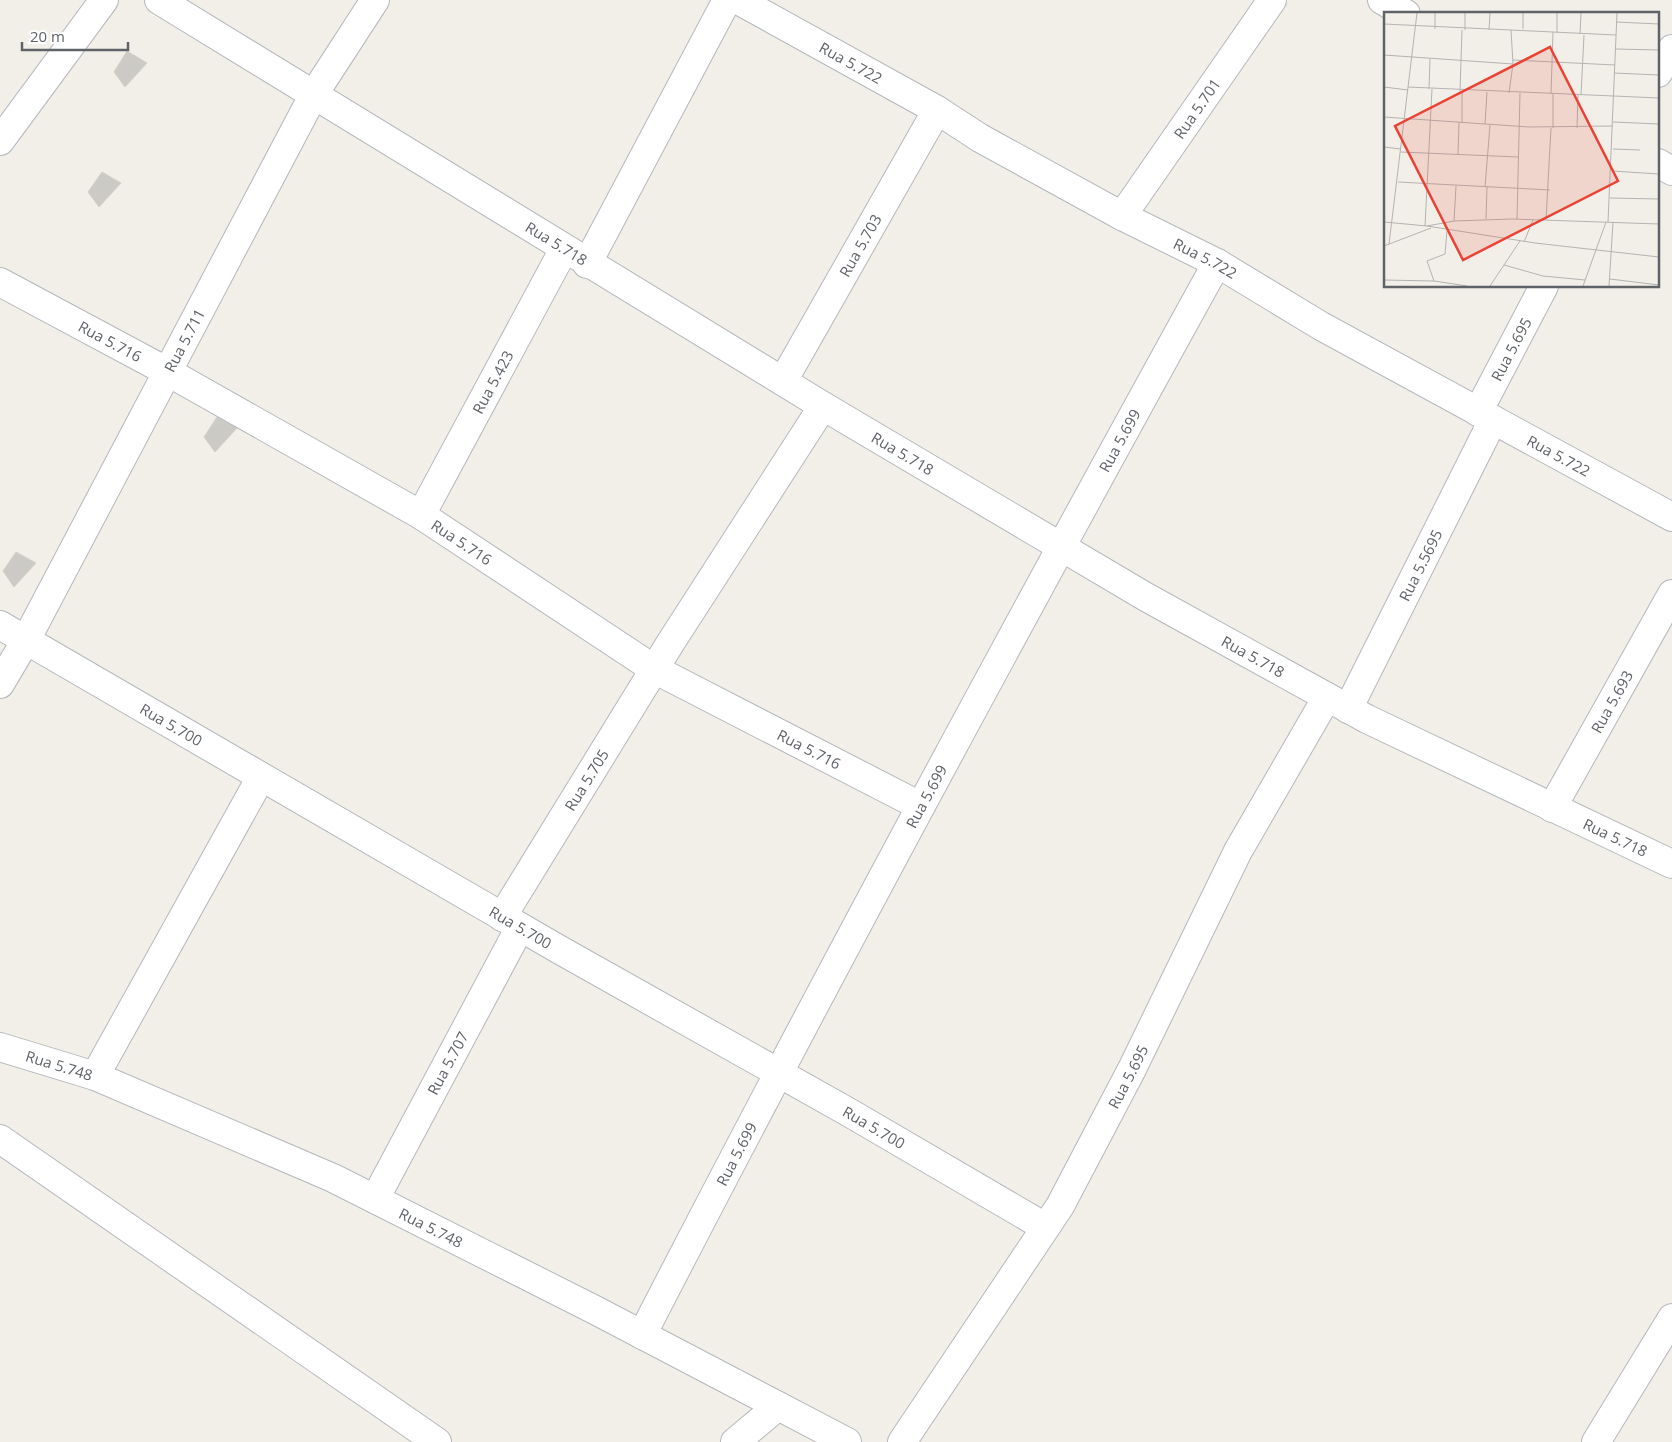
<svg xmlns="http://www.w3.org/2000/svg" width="1672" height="1442" viewBox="0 0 1672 1442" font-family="'Open Sans',sans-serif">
<rect width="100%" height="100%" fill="#f1efe8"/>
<g fill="#cccac5" stroke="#d6d1c6">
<polygon points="127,51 147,63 125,87 114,72"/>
<polygon points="102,172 121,183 99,207 88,192"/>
<polygon points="217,417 237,428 215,452 204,437"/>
<polygon points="16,552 36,563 14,587 3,571"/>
</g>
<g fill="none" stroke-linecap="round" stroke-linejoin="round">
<g stroke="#b5b8bc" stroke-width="30">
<g id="minor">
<path id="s1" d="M 159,0 L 823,406 L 1146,597 L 1367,719 L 1672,864"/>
<path id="s2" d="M 738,0 L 937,110 L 980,138 L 1122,216 L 1217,263 L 1321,326 L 1672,517"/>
<polyline points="1382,0 1406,14"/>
<polyline points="1658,73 1672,49"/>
<polyline points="0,141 104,0"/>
<polyline points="1658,163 1672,171"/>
<path id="s3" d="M 1122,216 L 1272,0"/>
<polyline points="587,264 727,0"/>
<path id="s4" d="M 0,282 L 168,372 L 421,515 L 654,669 L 920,806"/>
<path id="s5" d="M 783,381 L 937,110"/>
<path id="s6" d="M 1478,412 L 1544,286"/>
<path id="s7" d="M 421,515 L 564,249"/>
<path id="s8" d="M 0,625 L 560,950 L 850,1113 L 1045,1227"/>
<path id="s9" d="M 0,684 L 26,640 L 314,94 L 375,0"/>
<path id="s10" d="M 1348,709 L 1493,420"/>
<path id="s11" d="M 1552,808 L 1672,594"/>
<path id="s12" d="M 502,917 L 671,642 L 823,406"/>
<path id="s13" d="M 0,1047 L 95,1076 L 333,1178 L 595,1310 L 847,1442"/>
<polyline points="95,1076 261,777"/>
<polyline points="0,1139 437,1442"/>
<path id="s14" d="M 375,1199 L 520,927"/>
<path id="s15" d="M 642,1335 C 828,974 1021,618 1217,263"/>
<polyline points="735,1442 778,1406"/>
<path id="s16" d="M 902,1442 L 1060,1206 L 1132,1069 L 1238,851 L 1327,697"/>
<polyline points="1596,1442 1672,1318"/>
</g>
</g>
<use href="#minor" stroke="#fff" stroke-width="28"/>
</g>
<g text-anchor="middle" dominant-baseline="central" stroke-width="4.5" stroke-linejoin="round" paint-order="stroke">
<g font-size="15" fill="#5f6368" stroke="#fff">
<text stroke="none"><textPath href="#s2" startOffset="129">Rua 5.722</textPath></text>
<text stroke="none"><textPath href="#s3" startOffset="131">Rua 5.701</textPath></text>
<text stroke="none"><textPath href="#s1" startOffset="466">Rua 5.718</textPath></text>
<text stroke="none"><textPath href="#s5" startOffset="156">Rua 5.703</textPath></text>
<text stroke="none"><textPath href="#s2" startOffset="534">Rua 5.722</textPath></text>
<text stroke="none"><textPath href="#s4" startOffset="125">Rua 5.716</textPath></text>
<text stroke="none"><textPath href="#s9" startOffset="390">Rua 5.711</textPath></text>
<text stroke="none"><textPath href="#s6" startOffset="71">Rua 5.695</textPath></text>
<text stroke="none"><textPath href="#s7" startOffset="151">Rua 5.423</textPath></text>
<text stroke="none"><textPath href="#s15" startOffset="1014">Rua 5.699</textPath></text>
<text stroke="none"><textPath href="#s1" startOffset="871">Rua 5.718</textPath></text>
<text stroke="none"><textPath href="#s2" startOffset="939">Rua 5.722</textPath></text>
<text stroke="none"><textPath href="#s4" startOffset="530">Rua 5.716</textPath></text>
<text stroke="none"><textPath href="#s10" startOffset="161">Rua 5.5695</textPath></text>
<text stroke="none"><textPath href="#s1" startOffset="1276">Rua 5.718</textPath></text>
<text stroke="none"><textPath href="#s11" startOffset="122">Rua 5.693</textPath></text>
<text stroke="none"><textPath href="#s8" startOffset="198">Rua 5.700</textPath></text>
<text stroke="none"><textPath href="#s4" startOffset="935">Rua 5.716</textPath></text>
<text stroke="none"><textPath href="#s12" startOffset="161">Rua 5.705</textPath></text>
<text stroke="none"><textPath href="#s15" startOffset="609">Rua 5.699</textPath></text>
<text stroke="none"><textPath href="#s1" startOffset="1681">Rua 5.718</textPath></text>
<text stroke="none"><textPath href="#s8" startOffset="602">Rua 5.700</textPath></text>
<text stroke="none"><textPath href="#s14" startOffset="154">Rua 5.707</textPath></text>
<text stroke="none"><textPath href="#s13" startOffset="62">Rua 5.748</textPath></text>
<text stroke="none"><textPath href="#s16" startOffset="430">Rua 5.695</textPath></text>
<text stroke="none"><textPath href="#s8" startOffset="1008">Rua 5.700</textPath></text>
<text stroke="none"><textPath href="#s15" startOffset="204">Rua 5.699</textPath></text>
<text stroke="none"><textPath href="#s13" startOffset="468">Rua 5.748</textPath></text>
</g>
</g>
<g transform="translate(1384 12)">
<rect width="275" height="275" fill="#f1efe8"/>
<path fill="none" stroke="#b3b3b1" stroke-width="1" d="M 232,10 L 275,12M 0,12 L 232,23M 51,17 L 51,1M 139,17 L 139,1M 81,18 L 81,1M 105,18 L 106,1M 173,21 L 173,1M 196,22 L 197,1M 231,37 L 275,38M 0,43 L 129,52M 129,48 L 231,53M 230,61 L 275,63M 0,75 L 24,78M 24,75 L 275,86M 45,77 L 46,47M 76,79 L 78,18M 125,81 L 129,52 L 127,18M 167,82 L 169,20M 169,82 L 169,116M 197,83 L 200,23M 0,105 L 145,115 L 229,114M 229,110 L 275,112M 78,111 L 78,79M 101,112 L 103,80M 193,116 L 194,83M 0,135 L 17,137M 229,137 L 256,138M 17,140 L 134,145M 74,142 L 75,110M 228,159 L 275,162M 14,170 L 166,178M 101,175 L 106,113M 226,186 L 275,187M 102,207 L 103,175M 133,207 L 136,81M 162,208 L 167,116M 70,209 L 72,174M 0,210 L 43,214 L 70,209 L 128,207 L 275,212M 224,210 L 233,1M 41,214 L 48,77M 43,214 L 151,231 L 275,245M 140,230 L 149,208M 5,232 L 33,1M 0,234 L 47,216M 120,253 L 159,264 L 201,268M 226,267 L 275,273M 0,268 L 50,269 L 83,274M 50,269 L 43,249 L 61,242 L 63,219M 106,274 L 136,229M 199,274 L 222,210M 225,274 L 229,210"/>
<path fill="#ea4335" fill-opacity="0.15" stroke="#ea4335" stroke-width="2.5" d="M 166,35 L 234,169 L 79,248 L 11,114 Z"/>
<rect width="275" height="275" fill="none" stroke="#5f6368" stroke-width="2.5"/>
</g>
<path d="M22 42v8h106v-8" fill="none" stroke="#5f6368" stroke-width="2.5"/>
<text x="30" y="42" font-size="15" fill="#5f6368" stroke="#ffffff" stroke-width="4" paint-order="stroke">20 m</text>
</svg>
